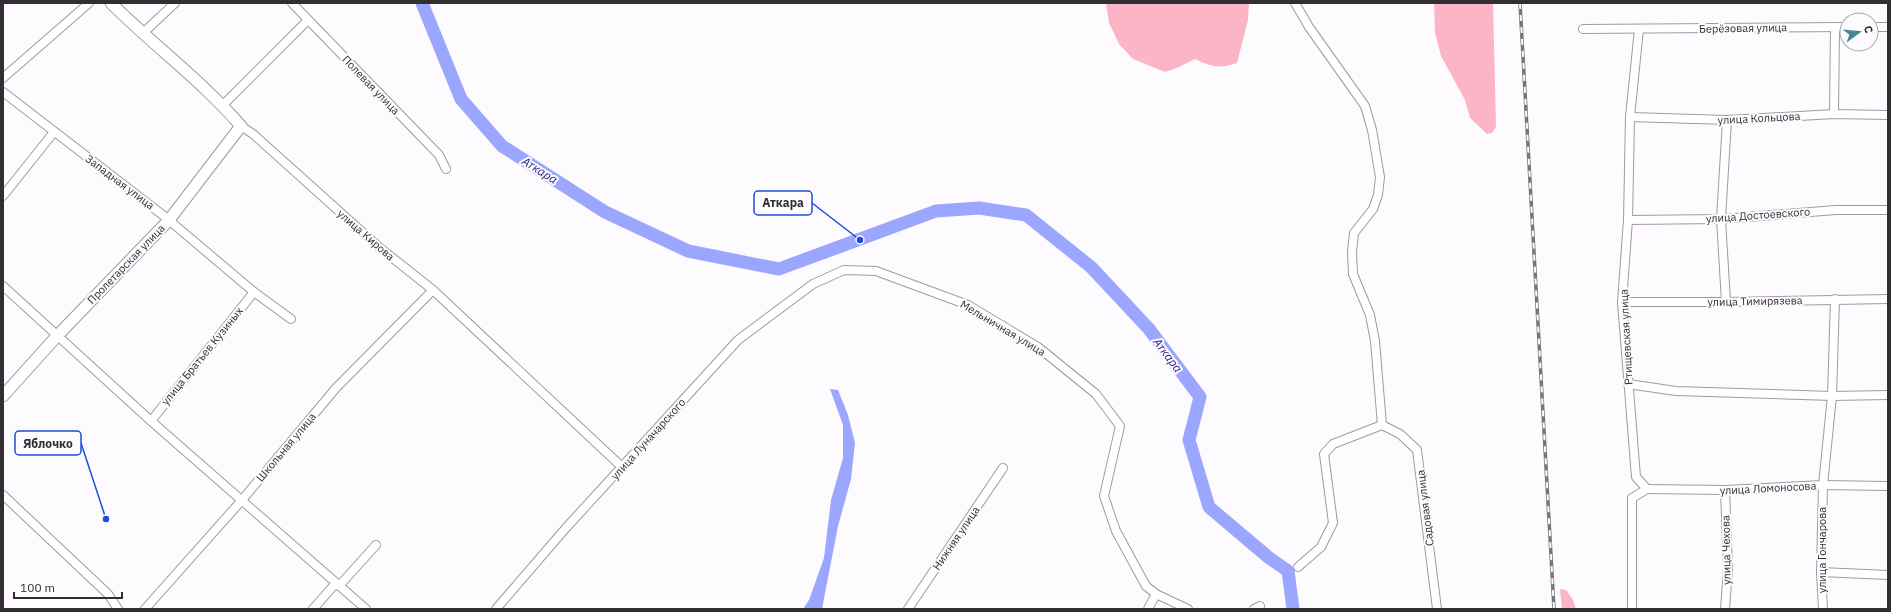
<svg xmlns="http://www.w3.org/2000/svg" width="1891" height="612" viewBox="0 0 1891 612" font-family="'IBM Plex Sans',sans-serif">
<rect width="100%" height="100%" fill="#fdfbfd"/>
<g fill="#fcb5c7">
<path d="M 1106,3 L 1249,3 L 1248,20 L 1237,63 C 1219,69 1212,67 1195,59 L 1177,68 L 1165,72 L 1133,59 L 1119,44 L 1109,23 Z"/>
<polygon points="1434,3 1493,3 1496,127 1492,133 1487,134 1470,118 1465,100 1441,56 1435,33"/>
<polygon points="1560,589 1566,590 1573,600 1576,609 1562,609"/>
</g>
<polygon fill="#9ba6fe" points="830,389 838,390 848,415 855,443 851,479 838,526 822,609 803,609 809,600 824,558 831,500 843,458 843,425"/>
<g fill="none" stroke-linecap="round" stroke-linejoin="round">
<polyline stroke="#9ba6fe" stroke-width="13" points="422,3 461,99 502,146 605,212 688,251 779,269 936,211 979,208 1026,215 1091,267 1149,329 1200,397 1189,440 1209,507 1268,557 1288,571 1293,609"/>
<g stroke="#a198a4" stroke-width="10">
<g id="street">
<polyline points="292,3 439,155 446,169"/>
<polyline points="1295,3 1309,27 1365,106 1372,130 1380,177 1378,195 1373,209 1354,233 1352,252 1353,274 1370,315 1375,341 1382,425"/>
<polyline points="1871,27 1888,27"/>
<polyline points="1583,29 1847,27"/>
<polyline points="142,34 175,3"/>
<polyline points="3,78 89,3"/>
<polyline points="3,92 164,216 254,292 291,319"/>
<polyline points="223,105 308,20"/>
<polyline points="1834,114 1835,27"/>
<polyline points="1630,117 1727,120 1834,114 1888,115"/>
<polyline points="241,126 253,134 380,248 433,290 622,467"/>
<polyline points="3,196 54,132"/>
<polyline points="1628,220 1721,219 1836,210 1888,210"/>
<polyline points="3,286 151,421 366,609"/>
<polyline points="1622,302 1726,302 1888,299"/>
<polyline points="1726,302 1721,219 1727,120"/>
<polyline points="1628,384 1676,391 1832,396 1888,395"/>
<polyline points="151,421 254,292"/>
<polyline points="1382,425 1400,434 1417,450 1437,609"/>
<polyline points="1647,489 1725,490 1823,485 1888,486"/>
<polyline points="3,495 108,594 118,609"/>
<polyline points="1298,567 1321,547 1333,523 1324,454 1333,444 1382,425"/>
<polyline points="1821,572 1888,575"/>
<polyline points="339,586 376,545"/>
<polyline points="145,609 242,500 336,388 433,290"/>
<polyline points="313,609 336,583"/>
<polyline points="496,609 565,529 738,340 813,284 844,270 876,271 968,305 1038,347 1096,394 1120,426 1104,496 1116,531 1146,586 1156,594 1188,609"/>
<polyline points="908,609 1003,468"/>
<polyline points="1148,609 1156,594"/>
<polyline points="1254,609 1260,606"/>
<polyline points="1632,609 1632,498 1647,489 1636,477 1622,302 1628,220 1630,117 1639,29"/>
<polyline points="1725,609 1728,569 1725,490"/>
<polyline points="1823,609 1821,572 1823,485 1832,396 1835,299"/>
</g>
</g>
<g stroke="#a198a4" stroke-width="13">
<path id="secondary" d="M 3,396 L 57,336 L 169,220 L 241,126 C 202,81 153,45 111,3"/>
</g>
<use href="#street" stroke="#fff" stroke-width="8"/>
<use href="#secondary" stroke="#fff" stroke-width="11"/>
<g stroke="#787579" stroke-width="3.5">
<polyline id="rail" points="1520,3 1554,609"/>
</g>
<use href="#rail" stroke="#fdfbfd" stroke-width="2" stroke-dasharray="6" stroke-linecap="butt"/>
</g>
<g text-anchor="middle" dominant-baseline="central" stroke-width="4" stroke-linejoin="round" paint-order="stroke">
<g font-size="11" fill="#322e33" stroke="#fdfbfd">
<text transform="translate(1743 28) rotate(-1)">Берёзовая улица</text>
<text transform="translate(371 85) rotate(46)">Полевая улица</text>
<text transform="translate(1759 118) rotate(-3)">улица Кольцова</text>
<text transform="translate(120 182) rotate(37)">Западная улица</text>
<text transform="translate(1758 215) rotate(-4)">улица Достоевского</text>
<text transform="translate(366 235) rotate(41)">улица Кирова</text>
<text transform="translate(126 264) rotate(-46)">Пролетарская улица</text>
<text transform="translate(1755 301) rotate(-1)">улица Тимирязева</text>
<text transform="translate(1003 328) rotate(31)">Мельничная улица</text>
<text transform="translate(1626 337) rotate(-93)">Ртищевская улица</text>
<text transform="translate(202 356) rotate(-51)">улица Братьев Кузиных</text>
<text transform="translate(648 439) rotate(-48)">улица Луначарского</text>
<text transform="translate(286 447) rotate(-50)">Школьная улица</text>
<text transform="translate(1768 488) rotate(-3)">улица Ломоносова</text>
<text transform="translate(1425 508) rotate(-97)">Садовая улица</text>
<text transform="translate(956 538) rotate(-56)">Нижняя улица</text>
<text transform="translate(1726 550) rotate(-91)">улица Чехова</text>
<text transform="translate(1822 550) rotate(-90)">улица Гончарова</text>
</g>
<g font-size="12" font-style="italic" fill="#24187c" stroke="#fdfbfd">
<text transform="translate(540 170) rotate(32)">Аткара</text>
<text transform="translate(1168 355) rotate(53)">Аткара</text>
</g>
</g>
<path fill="none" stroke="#1d4ed8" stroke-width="1.5" d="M860 240L812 203M106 519L81 443"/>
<g fill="#1d4ed8" stroke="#fdfbfd" stroke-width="1.5">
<circle cx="860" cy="240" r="4"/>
<circle cx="106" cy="519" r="4"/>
</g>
<g fill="#fdfbfd" stroke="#1d4ed8" stroke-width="1.5">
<rect x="754" y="191" width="58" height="24" rx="4"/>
<rect x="15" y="431" width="66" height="24" rx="4"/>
</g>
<g font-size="12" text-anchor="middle" font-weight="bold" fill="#322e33">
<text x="783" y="207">Аткара</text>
<text x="48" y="448">Яблочко</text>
</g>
<rect width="1891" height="612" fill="none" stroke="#322e33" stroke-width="8"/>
<g transform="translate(1859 32) rotate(74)"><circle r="19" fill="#fdfbfd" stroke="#aca9ac"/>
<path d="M0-3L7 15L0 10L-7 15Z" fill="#458897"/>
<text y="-6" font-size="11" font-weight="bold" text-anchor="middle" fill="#322e33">С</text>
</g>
<path d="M14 592v6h108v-6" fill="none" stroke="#322e33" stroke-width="2"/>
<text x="20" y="592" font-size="12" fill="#322e33" stroke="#fdfbfd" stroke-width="3" paint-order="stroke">100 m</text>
</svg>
